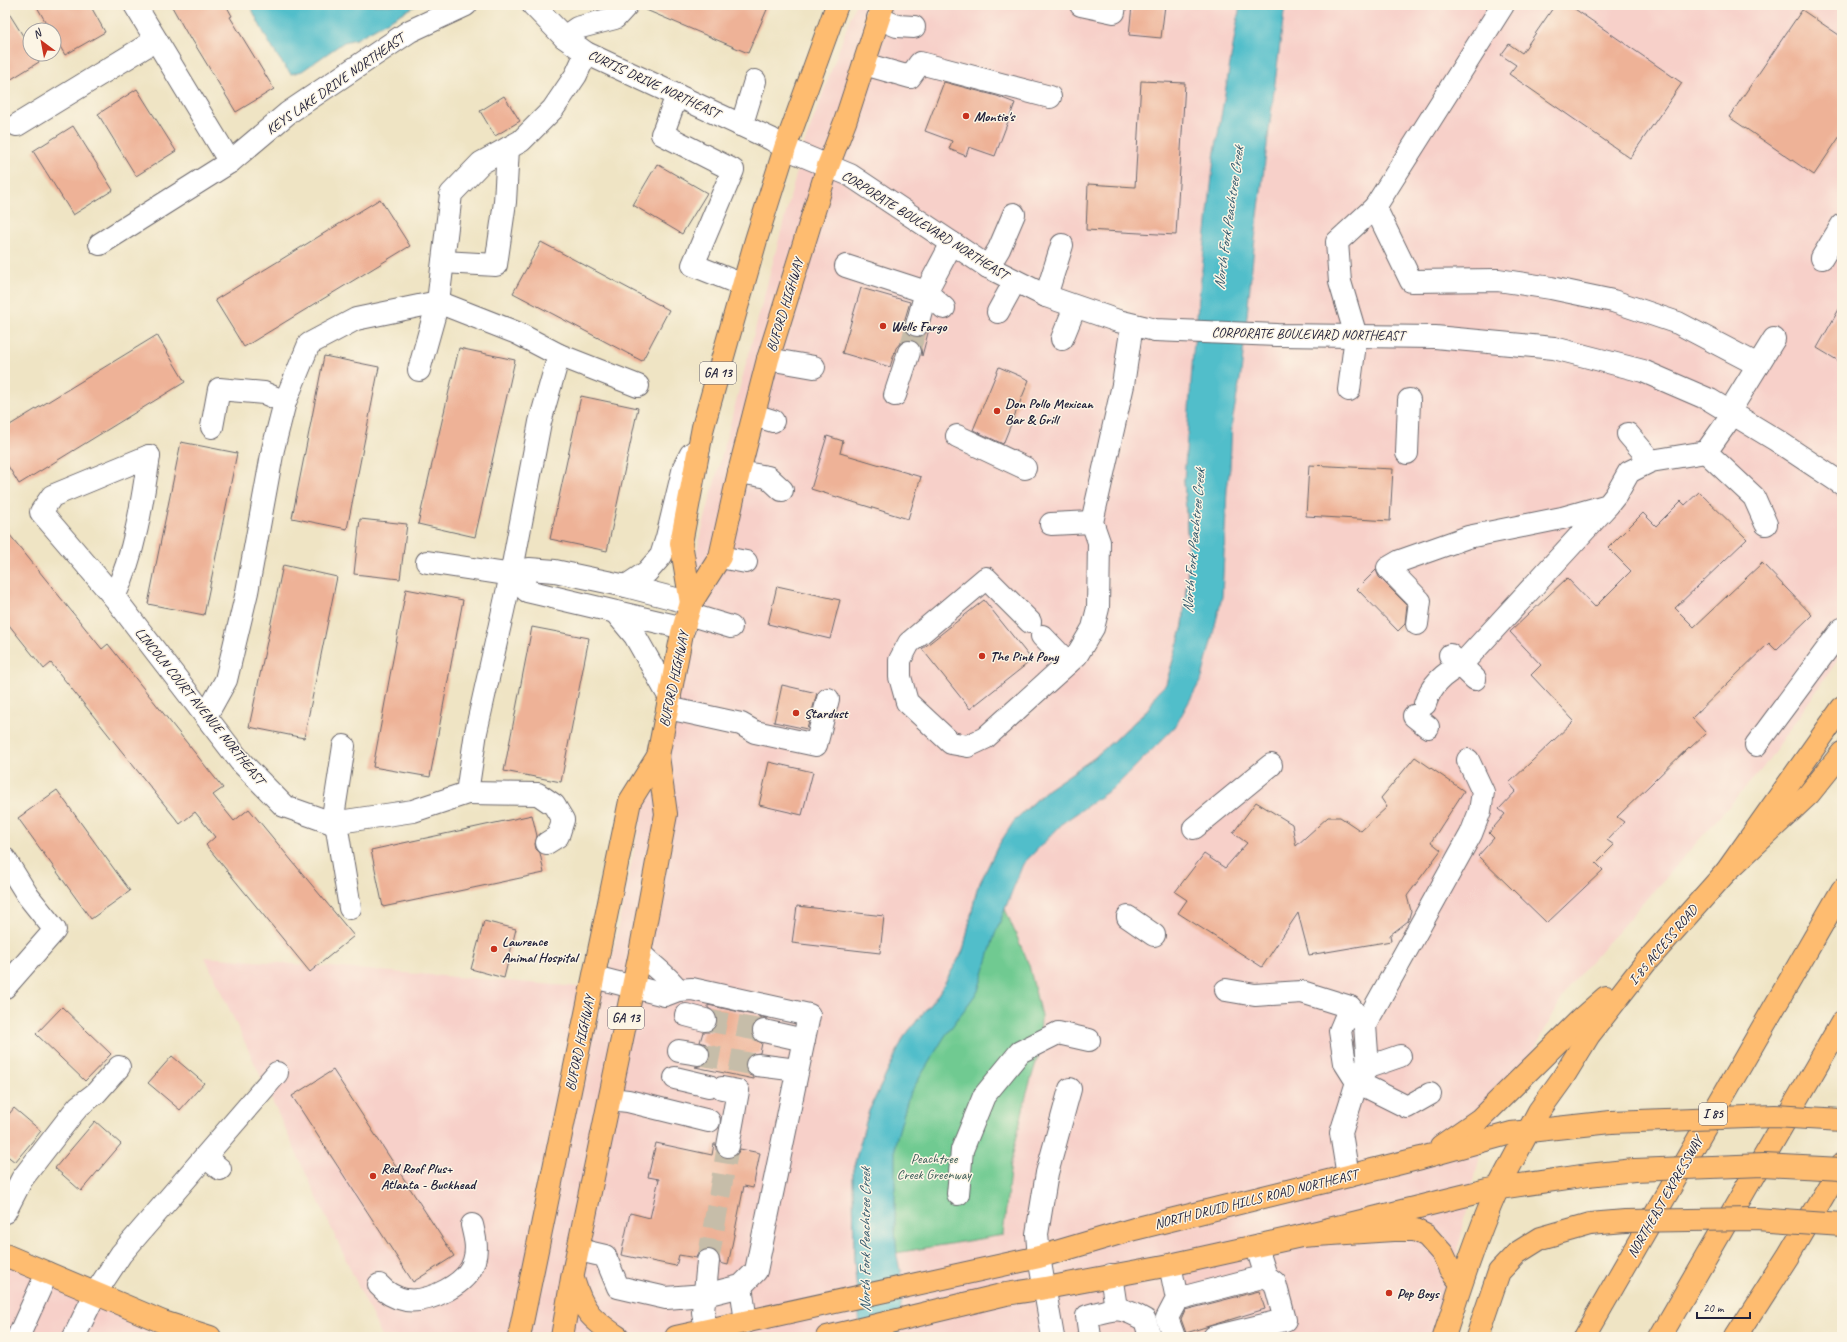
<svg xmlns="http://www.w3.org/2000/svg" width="1847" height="1342" viewBox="0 0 1847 1342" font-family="Caveat,sans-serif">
<rect width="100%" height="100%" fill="#fcf5e5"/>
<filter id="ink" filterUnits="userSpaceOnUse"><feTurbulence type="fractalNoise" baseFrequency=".025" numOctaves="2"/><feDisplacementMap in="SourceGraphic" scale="8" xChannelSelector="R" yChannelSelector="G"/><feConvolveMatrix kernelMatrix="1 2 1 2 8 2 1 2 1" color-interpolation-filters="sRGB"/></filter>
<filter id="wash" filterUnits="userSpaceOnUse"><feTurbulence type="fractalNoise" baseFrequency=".012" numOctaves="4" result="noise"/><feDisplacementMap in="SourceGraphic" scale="16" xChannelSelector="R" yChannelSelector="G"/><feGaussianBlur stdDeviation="0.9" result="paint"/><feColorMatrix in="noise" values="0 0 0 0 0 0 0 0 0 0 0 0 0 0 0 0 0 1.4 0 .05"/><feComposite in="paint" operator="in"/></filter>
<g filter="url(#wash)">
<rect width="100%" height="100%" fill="#efe4c4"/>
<g fill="#f7d0c9">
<polygon points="855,5 1842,5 1842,654 1762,769 1568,987 1482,1147 1440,1326 1436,1337 382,1337 205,957 605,989 699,541 804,145"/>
<polygon points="5,1260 189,1337 5,1337"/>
</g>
<polygon fill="#6fca91" stroke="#487666" points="1267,5 1175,693 995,892 1005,909 1029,965 1041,1016 1040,1050 1027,1092 1011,1162 1003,1235 854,1260 853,1170 869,1111 904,1037 939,993 963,951 977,889 998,846 1018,817 1047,790 1094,758 1148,710 1166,684 1183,626 1189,558 1184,480"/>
<g fill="#51beca" stroke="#3a7082">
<path d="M 250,5 L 417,5 L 356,39 L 344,42 L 302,71 L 291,74 C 273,53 262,30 250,5 Z"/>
<polygon points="1240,5 1285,5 1254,247 1241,374 1232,422 1230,468 1227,489 1222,597 1202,678 1175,727 1116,786 1064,822 1023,864 995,934 978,991 945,1036 909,1095 895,1144 895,1229 897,1257 903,1284 898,1337 861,1337 854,1260 853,1170 869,1111 904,1037 939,993 963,951 977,889 998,846 1014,821 1047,790 1094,758 1148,710 1157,693 1166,684 1183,626 1189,558 1184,480 1193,353 1214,158"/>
</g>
<g id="blocks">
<g fill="#eeb297">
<polygon points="36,5 90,5 105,32 65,55 54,36 54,30 50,30"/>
<polygon points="171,5 226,5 232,16 230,17 274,89 236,112 191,38 190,39"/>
<polygon points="639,5 769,5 748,53 639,7"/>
<polygon points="1132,5 1165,5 1161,38 1129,35"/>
<polygon points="1555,5 1569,5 1682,83 1630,158 1509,74 1516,65 1501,55 1509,44 1522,53"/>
<polygon points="5,7 30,47 30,54 34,54 39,62 5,83"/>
<polygon points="1802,10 1842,37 1842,133 1814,175 1729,117"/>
<polygon points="1141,81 1185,83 1176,235 1086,230 1088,184 1135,187"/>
<polygon points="944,82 997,96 1015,103 995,156 969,147 966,156 949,149 952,141 925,131"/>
<polygon points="137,89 176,151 136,176 98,114"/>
<polygon points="504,96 520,121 495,136 480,111"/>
<polygon points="73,126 113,190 73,215 33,151"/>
<polygon points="657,164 707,193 682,234 633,205"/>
<polygon points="380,199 410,246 244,347 215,300"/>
<polygon points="541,242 669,310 642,361 513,293"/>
<polygon points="861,288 910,302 904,322 908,333 913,337 920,337 929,329 922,356 921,349 918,343 913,340 907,340 901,342 896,348 890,367 842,353"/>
<polygon points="1842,304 1842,363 1817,348"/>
<polygon points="157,335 185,382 19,484 5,461 5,428"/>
<polygon points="459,348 515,360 475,537 418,524"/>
<polygon points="324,356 379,367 347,529 292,518"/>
<polygon points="999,367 1029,380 1003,444 973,430"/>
<polygon points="581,396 638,408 607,551 550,539"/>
<polygon points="827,436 843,441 840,453 921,477 908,519 811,489"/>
<polygon points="181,442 237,453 204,615 148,604"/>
<polygon points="1309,465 1393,469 1390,521 1306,516"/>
<polygon points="1699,492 1747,539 1675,608 1694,627 1762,563 1812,615 1776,650 1769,643 1692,718 1706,733 1690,748 1689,747 1617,817 1624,822 1607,840 1614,845 1596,863 1603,870 1547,923 1478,856 1494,838 1489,833 1505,814 1499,809 1516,791 1509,783 1574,721 1531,675 1541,665 1510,632 1567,578 1595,607 1631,571 1608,548 1643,513 1656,526 1681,501 1685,505"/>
<polygon points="360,519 407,524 400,579 354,574"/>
<polygon points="5,529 102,649 108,644 223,788 213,795 234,821 249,809 354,936 310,972 206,845 215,837 195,812 180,824 51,663 44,669 5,620"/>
<polygon points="283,565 337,577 304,738 249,727"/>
<polygon points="1376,570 1379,577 1407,605 1405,624 1398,631 1357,589"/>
<polygon points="777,586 840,600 830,639 768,624"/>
<polygon points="406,589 463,600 430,777 373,767"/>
<polygon points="984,600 1032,660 970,709 922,649"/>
<polygon points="532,627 589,638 561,782 504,771"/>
<polygon points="782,685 817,693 807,729 774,722"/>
<polygon points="1415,757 1464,791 1431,842 1441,850 1407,896 1411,911 1408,921 1390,935 1391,941 1309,955 1298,913 1262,967 1178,913 1187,900 1175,892 1204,854 1225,868 1247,843 1233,833 1256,802 1292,824 1296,846 1328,817 1340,817 1361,831 1387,807 1381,798"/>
<polygon points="769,762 813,772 802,815 759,805"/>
<polygon points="57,790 130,891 91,919 18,818"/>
<polygon points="532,815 537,836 535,844 536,849 540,853 544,873 383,907 371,850"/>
<polygon points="797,906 884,916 880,953 792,943"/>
<polygon points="484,921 516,929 504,978 471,969"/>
<polygon points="708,1005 767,1018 760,1019 755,1022 752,1029 752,1035 755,1040 762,1043 760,1053 752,1054 747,1058 745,1063 746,1070 749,1075 754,1077 754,1079 695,1067 703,1065 708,1062 710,1056 709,1049 706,1044 700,1042 703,1032 709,1032 714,1029 717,1023 717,1016 713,1011 708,1008"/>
<polygon points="62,1007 111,1054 85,1081 36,1034"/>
<polygon points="172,1056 204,1083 180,1110 148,1083"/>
<polygon points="333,1070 454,1256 413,1282 292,1096"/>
<polygon points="14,1108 41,1131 15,1162 5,1154 5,1119"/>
<polygon points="95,1121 121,1144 81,1191 55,1168"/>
<polygon points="656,1143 712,1155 714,1144 716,1144 716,1150 720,1155 726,1158 733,1158 737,1154 740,1149 760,1153 753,1188 744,1186 728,1265 720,1263 719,1256 715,1251 709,1249 702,1250 698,1253 696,1258 679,1255 676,1266 621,1255 630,1213 650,1218 659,1179 648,1177"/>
<polygon points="1259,1291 1265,1309 1186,1333 1181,1319 1185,1310"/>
</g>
</g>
</g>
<g filter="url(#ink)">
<use href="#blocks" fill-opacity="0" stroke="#6a666b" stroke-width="1"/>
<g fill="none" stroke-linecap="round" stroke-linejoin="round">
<g stroke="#c6bda9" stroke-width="22" stroke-dasharray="22 11" stroke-linecap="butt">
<polyline points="909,352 917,325"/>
<polyline points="705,1020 764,1031"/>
<polyline points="698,1054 757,1065"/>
<polyline points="708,1261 728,1146"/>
</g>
<g stroke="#6a666b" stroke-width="24">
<g id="minor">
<polyline points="135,5 230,162 288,113 410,31 466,5"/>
<polyline points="533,5 564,37 586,53 771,139 785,148 850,175 988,267 1046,296 1118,321 1155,330 1277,335 1435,337 1554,348 1643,371 1710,400 1776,440 1842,484"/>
<polyline points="1081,5 1114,12 1115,5"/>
<polyline points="878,18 897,26 914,27"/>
<polyline points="564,37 577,28 615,18 627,5"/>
<polyline points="864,64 910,77 920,63 1050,97"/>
<polyline points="17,125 156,40"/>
<polyline points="740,125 745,114 755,81"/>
<polyline points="664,130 677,95"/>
<polyline points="662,134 733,170 693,265 743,285"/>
<polyline points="1375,207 1503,5"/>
<polyline points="100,244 230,162"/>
<polyline points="1822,258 1842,225"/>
<polyline points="443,262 496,265 505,202 508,148"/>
<polyline points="846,266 926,292 944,308"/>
<polyline points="988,267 999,249 1014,214"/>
<polyline points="1046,296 1062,245"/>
<polyline points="998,312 1015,281"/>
<polyline points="917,325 926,292 952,243"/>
<polyline points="1062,339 1075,307"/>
<polyline points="559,355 638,386"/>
<polyline points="768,359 814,367"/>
<polyline points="419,370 438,302 451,194 481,163 521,141 553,109 576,75 586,53"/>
<polyline points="1349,390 1356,336 1340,282 1337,242 1375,207 1411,281 1498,280 1551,288 1613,301 1678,323 1758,365"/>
<polyline points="895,395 909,352"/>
<polyline points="1729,412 1774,339"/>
<polyline points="1733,414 1706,452 1754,497 1766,524"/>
<polyline points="754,415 773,421"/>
<polyline points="212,427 219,389 264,393 285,402"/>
<polyline points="1628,434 1651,461 1706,452"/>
<polyline points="957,436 1025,468"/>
<polyline points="1407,453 1409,400"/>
<polyline points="149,456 52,496 41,512 114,597 240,761 284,806 332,823 413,811 467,793 476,732 511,575 540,422 559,355 517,333 438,302 356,319 309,344 285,402 273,449 247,592 226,680 206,716"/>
<polyline points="739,472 768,477 782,490"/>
<polyline points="1051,524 1092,522"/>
<polyline points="720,557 746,562"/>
<polyline points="427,562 525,577"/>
<polyline points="511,575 529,569 555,571 626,586 691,603"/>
<polyline points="511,575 527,591 684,628"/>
<polyline points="626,586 647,572 661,556 667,537 684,467 691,454 699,448"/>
<path d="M 114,597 C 135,553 142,504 149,456"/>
<polyline points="615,612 635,636 670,698"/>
<polyline points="688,614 731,627"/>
<polyline points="1030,622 986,578 909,643 900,660 900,677 907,702 951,743 968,746 985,738 1077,655 1093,628 1098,608 1099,542 1092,522 1123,385 1132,325"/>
<polyline points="1417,624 1420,601 1388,568 1400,561 1468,537 1562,518 1608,505 1616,495 1629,472 1651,461"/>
<polyline points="1042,636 1068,663"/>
<polyline points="1450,655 1475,679"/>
<path d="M 1425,704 C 1431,685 1443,674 1461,665 L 1608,505"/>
<polyline points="668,708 741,724 755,732 816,745 828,699"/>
<polyline points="1414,716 1428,727"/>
<polyline points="1756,745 1842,629"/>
<polyline points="467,793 538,794 554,805 563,820 558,836 547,843"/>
<polyline points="332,823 344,746"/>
<polyline points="336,823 350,908"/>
<polyline points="1194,828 1271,765"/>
<polyline points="5,859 28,896 55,930 5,987"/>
<polyline points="1128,917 1154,935"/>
<path d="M 640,953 C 652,966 667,975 678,990"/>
<polyline points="1226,990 1255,995 1302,992 1350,1007 1365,1025 1368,1067 1357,1082 1341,1133 1348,1176"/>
<polyline points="1350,1007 1340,1031 1345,1063 1357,1082 1407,1107 1430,1094"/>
<polyline points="686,1015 705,1020"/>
<polyline points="1365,1025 1471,834 1480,811 1483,792 1468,760"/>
<polyline points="764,1031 804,1040"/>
<polyline points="679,1051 698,1054"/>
<polyline points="757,1065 797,1070"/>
<polyline points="1368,1067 1400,1056"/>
<polyline points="675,1078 709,1086"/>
<polyline points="722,1088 738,1091 728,1146"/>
<polyline points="610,1099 628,1101 709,1121"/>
<polyline points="205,1157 220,1169"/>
<polyline points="958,1194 962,1150 984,1096 1020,1052 1058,1033 1089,1040"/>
<polyline points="5,1212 22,1179 73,1113 79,1106 96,1093 119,1067"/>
<polyline points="579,1250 605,1256 618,1287 666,1298 705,1295 741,1286 756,1271 809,1015 692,989 678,990 665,995 594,977"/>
<polyline points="1170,1265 1177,1299 1167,1318 1174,1337"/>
<polyline points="1111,1275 1116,1308"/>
<path d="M 379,1285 C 386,1293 395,1298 406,1300 C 429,1303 468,1284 474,1261 C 478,1248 475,1238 472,1225"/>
<polyline points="741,1286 746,1322"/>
<polyline points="1177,1299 1266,1276"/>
<polyline points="706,1331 703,1312 708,1261"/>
<polyline points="18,1337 47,1273"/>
<polyline points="74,1337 96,1292 121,1254 277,1073"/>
<polyline points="1053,1337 1039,1257 1037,1234 1047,1173 1070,1089"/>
<path d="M 1090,1337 L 1087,1316 C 1116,1308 1118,1305 1145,1320 L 1150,1337"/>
<polyline points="1214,1337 1285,1320 1275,1283 1266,1276 1259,1254 1260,1245"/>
</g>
</g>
<g stroke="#6a666b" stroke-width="24">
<g id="major">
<polyline points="691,603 681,543 703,427 756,240 785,148 837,5"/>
<polyline points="1441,1146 1480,1119 1582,1018 1606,997"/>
<polyline points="1497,1190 1539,1111 1562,1079 1589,1035 1646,962 1726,872 1842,708"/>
<polyline points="5,1255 163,1322 210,1337"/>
<path d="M 573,1279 C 583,1311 590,1318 618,1337"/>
<polyline points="519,1337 630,801 658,756 682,633 691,603 720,557 739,472 768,359 828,166 845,122 883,5"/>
<polyline points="562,1337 572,1278 640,953 666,814 658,756"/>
<polyline points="676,1337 1039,1257 1134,1229 1421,1158 1511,1133 1611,1122"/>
<polyline points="827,1337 1006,1294 1046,1288 1170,1265 1301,1236 1487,1190 1588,1175"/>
</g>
</g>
<g stroke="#6a666b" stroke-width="24">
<g id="highway">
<polyline points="1726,872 1809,794 1842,753"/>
<polyline points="1301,1236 1393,1230 1415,1230 1427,1236 1443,1254 1450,1269 1461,1283"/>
<path d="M 1444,1337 C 1460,1287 1476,1238 1497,1190"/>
<polyline points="1477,1337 1499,1272 1517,1253 1541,1238 1590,1224"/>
<polyline points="1584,1337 1842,890"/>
<polyline points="1660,1337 1842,1022"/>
<polyline points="1736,1337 1788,1256 1842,1164"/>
</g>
</g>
<use href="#minor" stroke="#fff" stroke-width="22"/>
<use href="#major" stroke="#febc70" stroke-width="22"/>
<use href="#highway" stroke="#febc70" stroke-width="22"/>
<g stroke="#6a666b" stroke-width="24" stroke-linecap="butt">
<g id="major-bridge">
<polyline points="1611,1122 1775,1116 1842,1120"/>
<polyline points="1588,1175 1634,1170 1763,1165 1842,1169"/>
</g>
</g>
<g stroke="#6a666b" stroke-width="24" stroke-linecap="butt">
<polyline id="highway-bridge" points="1590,1224 1625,1221 1755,1219 1842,1225"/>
</g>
<use href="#major-bridge" stroke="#febc70" stroke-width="22"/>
<use href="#highway-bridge" stroke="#febc70" stroke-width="22"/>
</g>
</g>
<g fill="#c8321e" stroke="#fcf5e5" stroke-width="1.5">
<circle cx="966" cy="116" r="4"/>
<circle cx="883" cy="326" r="4"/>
<circle cx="997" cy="411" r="4"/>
<circle cx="982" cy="656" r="4"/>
<circle cx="796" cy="713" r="4"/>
<circle cx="494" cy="949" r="4"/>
<circle cx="373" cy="1176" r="4"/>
<circle cx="1389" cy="1293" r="4"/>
</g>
<g text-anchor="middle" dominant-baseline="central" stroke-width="3" stroke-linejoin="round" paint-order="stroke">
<g fill="#fcf5e5" stroke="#63616e" stroke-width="1">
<rect x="700" y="362" width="36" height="22" rx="3"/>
<rect x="608" y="1007" width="36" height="22" rx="3"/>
<rect x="1699" y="1103" width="28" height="22" rx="3"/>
</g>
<g font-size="13" font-weight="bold" fill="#22223b">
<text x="718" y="373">GA 13</text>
<text x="626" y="1018">GA 13</text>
<text x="1713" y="1114">I 85</text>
</g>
<g font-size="14" fill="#22223b" stroke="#fcf5e5">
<text transform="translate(335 84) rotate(-35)">KEYS LAKE DRIVE NORTHEAST</text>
<text transform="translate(654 84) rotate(25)">CURTIS DRIVE NORTHEAST</text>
<text transform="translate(925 225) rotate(32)">CORPORATE BOULEVARD NORTHEAST</text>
<text transform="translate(785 305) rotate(-73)">BUFORD HIGHWAY</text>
<text transform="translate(1308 334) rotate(1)">CORPORATE BOULEVARD NORTHEAST</text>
<text transform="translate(674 679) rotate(-78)">BUFORD HIGHWAY</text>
<text transform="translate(200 706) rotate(51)">LINCOLN COURT AVENUE NORTHEAST</text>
<text transform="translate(1663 945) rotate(-50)">I-85 ACCESS ROAD</text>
<text transform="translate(580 1043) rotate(-78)">BUFORD HIGHWAY</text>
<text transform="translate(1665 1197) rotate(-60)">NORTHEAST EXPRESSWAY</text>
<text transform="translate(1256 1199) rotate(-14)">NORTH DRUID HILLS ROAD NORTHEAST</text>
</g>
<g font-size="14" font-weight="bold" fill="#22223b" stroke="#fcf5e5" text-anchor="start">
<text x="974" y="116">Montie's</text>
<text x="891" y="326">Wells Fargo</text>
<text x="1005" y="403">Don Pollo Mexican<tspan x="1005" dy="16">Bar &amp; Grill</tspan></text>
<text x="990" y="656">The Pink Pony</text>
<text x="804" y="713">Stardust</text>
<text x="502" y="941">Lawrence<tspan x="502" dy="16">Animal Hospital</tspan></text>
<text x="381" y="1168">Red Roof Plus+<tspan x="381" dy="16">Atlanta - Buckhead</tspan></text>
<text x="1397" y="1293">Pep Boys</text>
</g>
<g font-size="14" fill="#3d5d59" stroke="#fcf5e5">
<text x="934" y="1158">Peachtree<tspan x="934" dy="16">Creek Greenway</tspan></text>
</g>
<g font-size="15" font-style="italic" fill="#32596d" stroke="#fcf5e5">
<text transform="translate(1229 218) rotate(-82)">North Fork Peachtree Creek</text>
<text transform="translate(1194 541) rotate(-85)">North Fork Peachtree Creek</text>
<text transform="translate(865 1240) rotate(-90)">North Fork Peachtree Creek</text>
</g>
</g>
<rect width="1847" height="1342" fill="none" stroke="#fcf5e5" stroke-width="20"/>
<g transform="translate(42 42) rotate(328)"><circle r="19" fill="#fcf5e5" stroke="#a5a1a1"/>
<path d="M0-3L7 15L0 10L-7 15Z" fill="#c8321e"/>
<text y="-6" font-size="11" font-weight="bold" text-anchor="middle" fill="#22223b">N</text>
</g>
<path d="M1697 1312v6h53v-6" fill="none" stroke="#22223b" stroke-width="2"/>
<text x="1703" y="1312" font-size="12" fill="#22223b" stroke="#fcf5e5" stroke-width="3" paint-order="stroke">20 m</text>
</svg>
